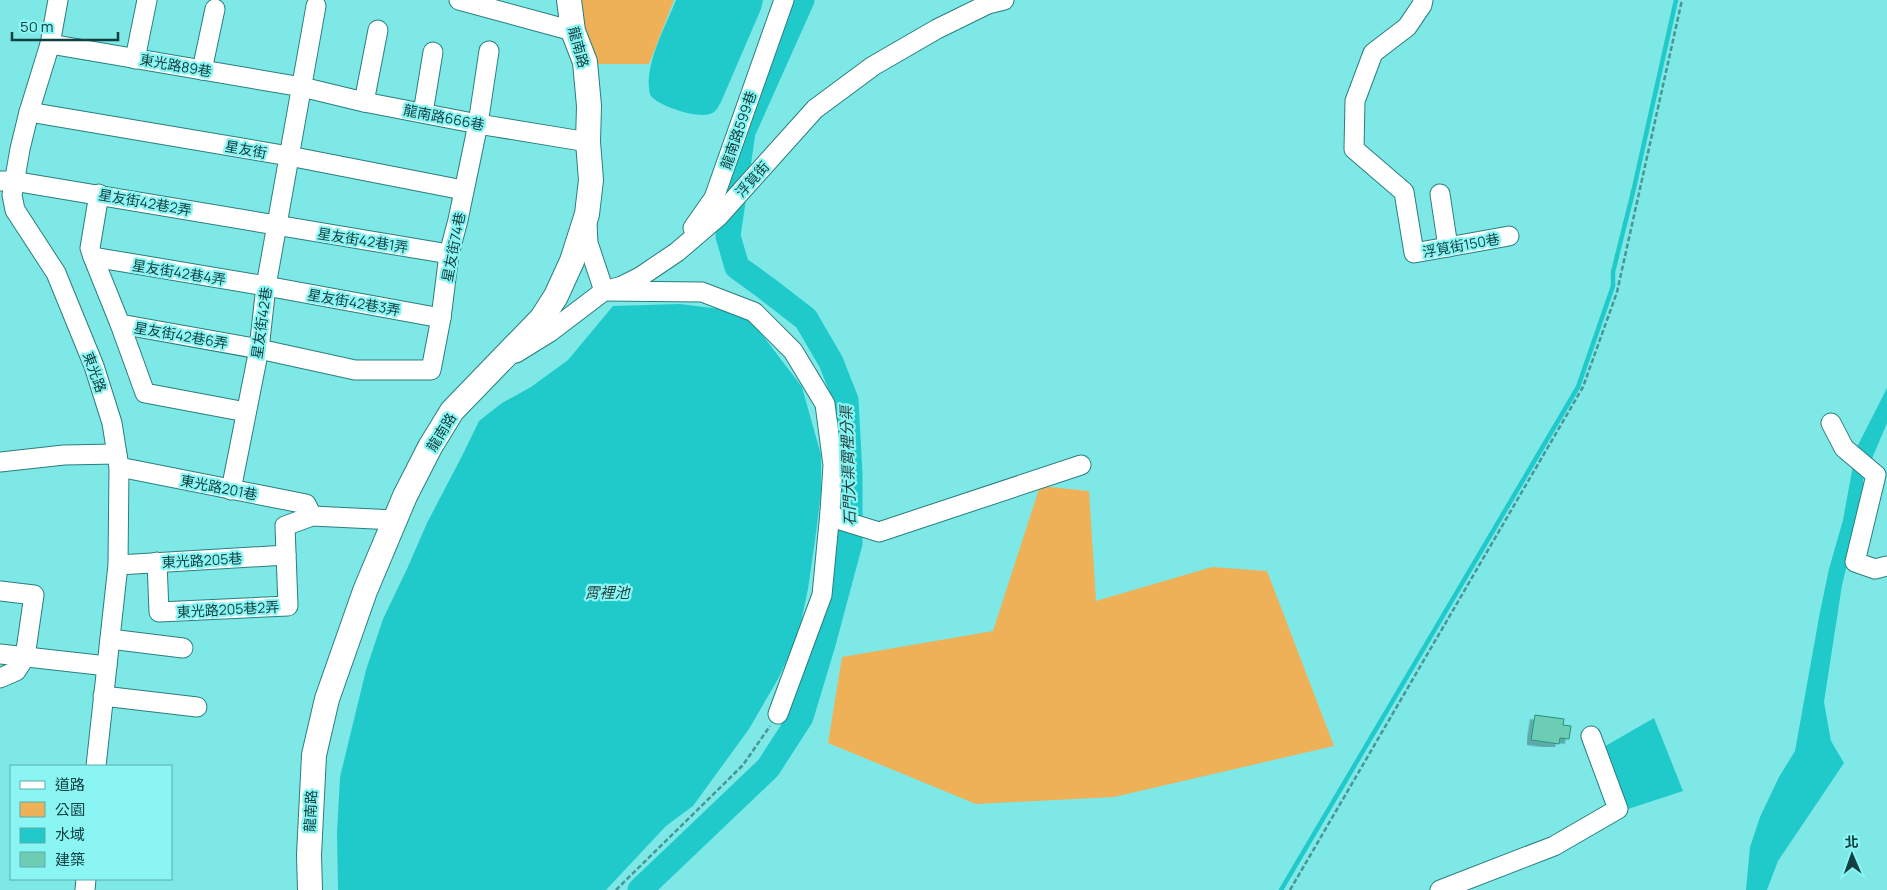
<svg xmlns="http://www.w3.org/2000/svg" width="1887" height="890" viewBox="0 0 1887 890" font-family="Manrope,'Noto Sans TC',sans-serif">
<defs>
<filter id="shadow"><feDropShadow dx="-4.5" dy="4.5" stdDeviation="0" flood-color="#0004"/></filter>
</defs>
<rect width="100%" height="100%" fill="#7ee8e7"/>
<g fill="#eeb157">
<polygon points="580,0 674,0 649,64 596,64 581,27"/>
<polygon points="1040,486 1089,491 1096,601 1212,567 1267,571 1334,746 1114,797 976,804 828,743 842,657 993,631"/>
</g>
<g fill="#21caca">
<path d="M 676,0 L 763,0 L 761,9 L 721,102 C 719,105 717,110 714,112 C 703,121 662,107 653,98 C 650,96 649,92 649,88 C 646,62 666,25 676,0 Z"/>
<polygon points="680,304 728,310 754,324 802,387 821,455 821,492 816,533 808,589 798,636 778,679 749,729 693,806 666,826 606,890 338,890 337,833 340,777 366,670 383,619 407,569 427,523 462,456 479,421 502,403 531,387 568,360 613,306"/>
<polygon points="1887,388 1887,423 1863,480 1864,496 1842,585 1824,702 1831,741 1844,763 1778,861 1767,890 1746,890 1750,847 1760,817 1779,777 1795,751 1820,612 1829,569 1843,520 1856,449"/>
<polygon points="1654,718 1683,791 1625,810 1602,748"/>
</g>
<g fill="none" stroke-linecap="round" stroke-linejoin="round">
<polyline stroke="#21caca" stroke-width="4.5" points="1281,890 1578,387 1613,286 1613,272 1634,188 1676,0"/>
<polyline stroke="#21caca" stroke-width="25" points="640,890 768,768 801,717 823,644 850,543 850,474 846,400 831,362 806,319 766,288 737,267 728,236 743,132 802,0"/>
</g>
<polygon fill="#6dcdb4" stroke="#288f78" filter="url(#shadow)" points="1535,715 1564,719 1563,725 1571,726 1569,739 1560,738 1559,744 1531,740"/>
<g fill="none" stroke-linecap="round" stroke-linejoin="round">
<g stroke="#2a7e7e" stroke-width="21">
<g id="minor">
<polyline points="58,0 50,44 29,112 20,149 12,195 15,210 56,273 94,366 112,423 119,467 118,565 96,766"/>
<polyline points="459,0 573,31"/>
<polyline points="1423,0 1422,5 1407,27 1373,53 1355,101 1354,149 1404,192 1414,253 1509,236"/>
<polyline points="50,44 302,87 364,102 478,124 588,142"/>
<polyline points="135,59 147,0"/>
<polyline points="202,70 215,9"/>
<polyline points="364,102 378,30"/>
<polyline points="29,112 289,156 463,190"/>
<polyline points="423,113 433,52"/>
<polyline points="0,181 13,181 449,254"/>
<polyline points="99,194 90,248 93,257 120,324 259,349 355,370 431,370 441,318 449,254 458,220 478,124 489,51"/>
<polyline points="1440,194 1448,247"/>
<polyline points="587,223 588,243 604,291 702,292 754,312 793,351 825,404 833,465 830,512 822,595 778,714"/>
<polyline points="693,228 714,198 784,0"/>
<polyline points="93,257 266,286 441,318"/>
<polyline points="120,324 145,393 246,412"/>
<polyline points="516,353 550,332 604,291 622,286 640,277 677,252 719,216 815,109 873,66 937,29 988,4 1004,0"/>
<polyline points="1831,423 1844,448 1876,475 1855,562 1875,569 1887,566"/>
<polyline points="0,462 64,455 117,454"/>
<polyline points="119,467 306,504 312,516"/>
<polyline points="231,490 259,349 266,286 316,6"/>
<polyline points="830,512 837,519 879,532 1081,465"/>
<polyline points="157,562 159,612 288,606 285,526 312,516 395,520"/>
<polyline points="118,565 286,555"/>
<polyline points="0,591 34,595 25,657 16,671 0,678"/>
<polyline points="110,639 183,648"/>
<polyline points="0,654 107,666"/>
<polyline points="103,696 197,707"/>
<polyline points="85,890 86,879"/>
<polyline points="1440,890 1554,846 1618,809 1591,736"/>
</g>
</g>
<g stroke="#2a7e7e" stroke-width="26">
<polyline id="major" points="310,890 309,855 314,755 327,699 365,591 405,496 430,447 452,411 542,318 556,296 572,261 587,214 591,180 588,142 589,106 585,62 573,31 569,0"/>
</g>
<g stroke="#489595" stroke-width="2.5" stroke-dasharray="5 2.5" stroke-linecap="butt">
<polyline points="616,890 743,765 770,726"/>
<polyline points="1290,890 1583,387 1617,292 1682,0"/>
</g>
<use href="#minor" stroke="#fff" stroke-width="19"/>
<use href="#major" stroke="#fff" stroke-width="24"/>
</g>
<g text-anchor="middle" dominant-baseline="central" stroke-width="4.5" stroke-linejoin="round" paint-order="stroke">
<g font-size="14" fill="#114040" stroke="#8bf5f4">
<text transform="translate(579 47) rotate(75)">龍南路</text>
<text transform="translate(176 65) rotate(10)">東光路89巷</text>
<text transform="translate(444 117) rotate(11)">龍南路666巷</text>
<text transform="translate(738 130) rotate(-71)">龍南路599巷</text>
<text transform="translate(246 149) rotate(10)">星友街</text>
<text transform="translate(752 179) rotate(-48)">浮筧街</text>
<text transform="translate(145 202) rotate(10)">星友街42巷2弄</text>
<text transform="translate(363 240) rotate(9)">星友街42巷1弄</text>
<text transform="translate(1461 245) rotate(-10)">浮筧街150巷</text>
<text transform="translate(453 247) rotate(-79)">星友街74巷</text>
<text transform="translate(179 272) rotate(9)">星友街42巷4弄</text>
<text transform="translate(354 302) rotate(10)">星友街42巷3弄</text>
<text transform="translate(261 323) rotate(-82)">星友街42巷</text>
<text transform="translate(181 335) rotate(10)">星友街42巷6弄</text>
<text transform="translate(95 372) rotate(70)">東光路</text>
<text transform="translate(441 432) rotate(-58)">龍南路</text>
<text transform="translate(219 487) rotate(11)">東光路201巷</text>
<text transform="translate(202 560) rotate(-3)">東光路205巷</text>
<text transform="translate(228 609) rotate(-3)">東光路205巷2弄</text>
<text transform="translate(310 811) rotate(-87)">龍南路</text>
</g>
<g font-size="15" font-style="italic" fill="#224141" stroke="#8bf5f4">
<text transform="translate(848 466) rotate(-92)">石門大渠霄裡分渠</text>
<text x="607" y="592">霄裡池</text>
</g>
</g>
<rect x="10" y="765" width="162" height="115" fill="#8bf5f4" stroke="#5aadac"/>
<rect x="20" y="781" width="25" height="8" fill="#ffffff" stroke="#5aadac"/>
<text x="55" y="790" font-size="15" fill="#114040">道路</text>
<rect x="20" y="802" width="25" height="15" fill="#eeb157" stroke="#5aadac"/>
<text x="55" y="815" font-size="15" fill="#114040">公園</text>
<rect x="20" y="828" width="25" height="15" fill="#21caca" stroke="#5aadac"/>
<text x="55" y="840" font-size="15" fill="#114040">水域</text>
<rect x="20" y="852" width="25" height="15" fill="#6dcdb4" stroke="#5aadac"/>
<text x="55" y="865" font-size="15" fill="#114040">建築</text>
<g transform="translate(1852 855) rotate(358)" stroke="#8bf5f4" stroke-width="4" paint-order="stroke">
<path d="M0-4L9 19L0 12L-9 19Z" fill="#114040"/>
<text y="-8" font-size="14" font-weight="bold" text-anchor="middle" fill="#114040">北</text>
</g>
<path d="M12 32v8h106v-8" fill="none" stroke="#114040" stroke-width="2.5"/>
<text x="20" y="32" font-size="15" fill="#114040" stroke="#8bf5f4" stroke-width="4" paint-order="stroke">50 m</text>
</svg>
